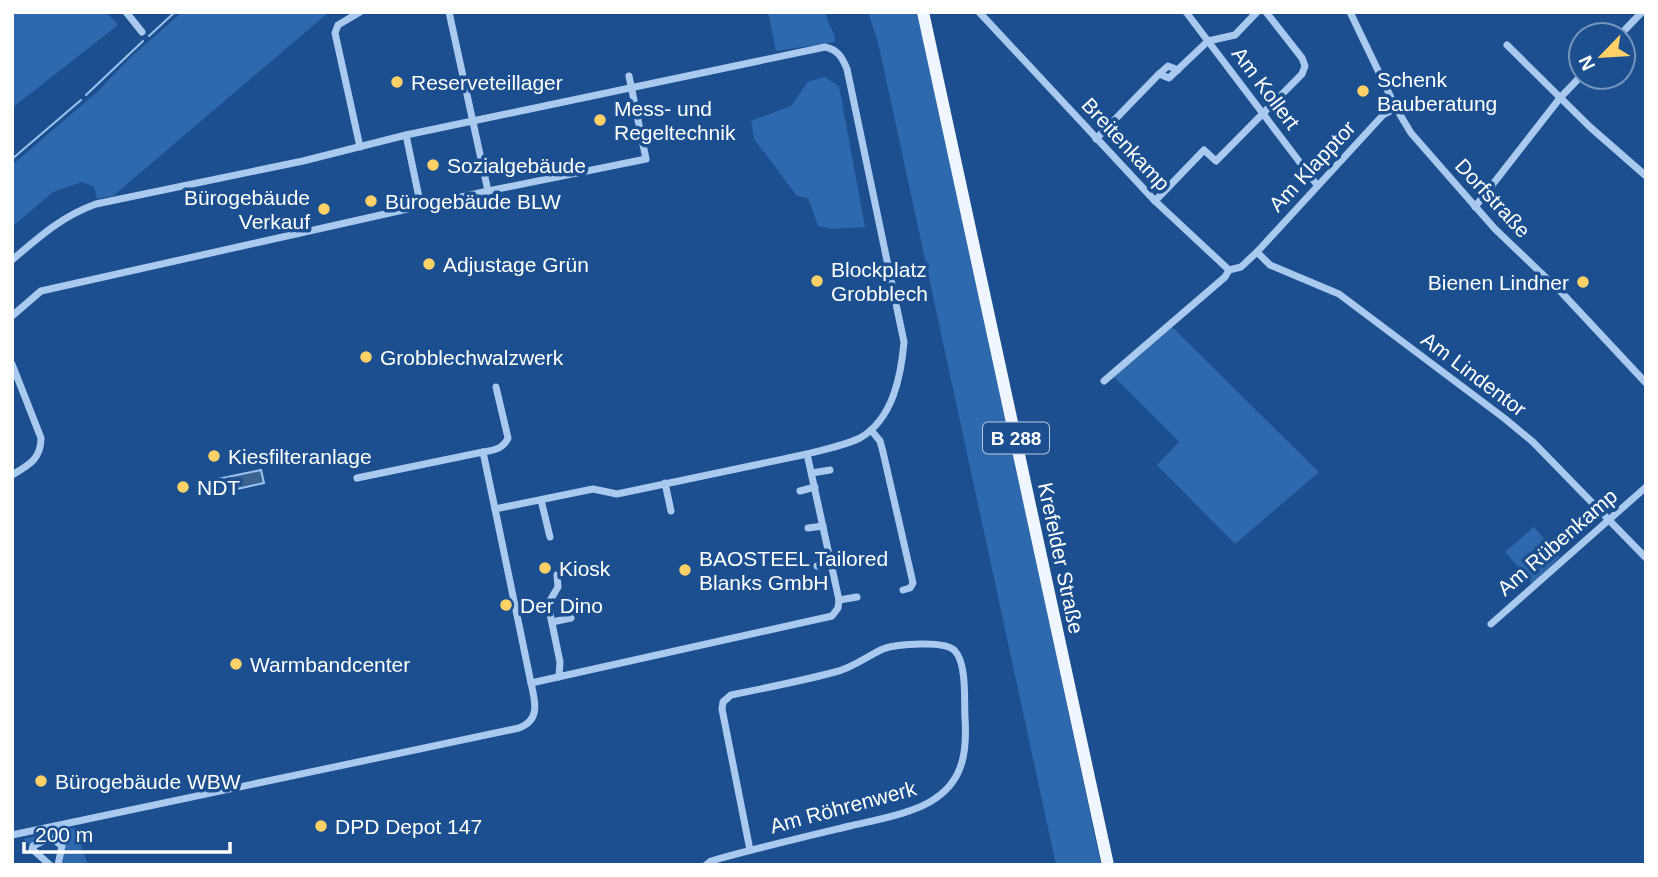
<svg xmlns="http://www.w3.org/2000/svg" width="1658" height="877" viewBox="0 0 1658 877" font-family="Arial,sans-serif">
<rect width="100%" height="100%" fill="#1b4f8f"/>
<g fill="#2e69ad">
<polygon points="12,12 106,12 118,25 12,108"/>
<polygon points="182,12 329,12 113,196 97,199 94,187 82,182 53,192 12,227 12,165 97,92 130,58"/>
<path d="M 768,12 L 826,12 C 826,24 836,31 835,42 L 776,51 Z"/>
<polygon points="868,12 919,12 1101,865 1056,865 878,42"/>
<polygon points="824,77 839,86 865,227 831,229 818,226 808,198 797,196 754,139 751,121 791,106 808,82"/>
<polygon points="1172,327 1319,472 1235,544 1157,465 1179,442 1113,376"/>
<polygon points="1534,527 1560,557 1532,583 1505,552"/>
<path d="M 75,828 L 88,865 L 61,865 L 66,848 C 59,833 41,832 31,845 L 23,839 Z"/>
</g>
<polygon fill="#3c6290" stroke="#9cc4f0" stroke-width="2" points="261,470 264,483 215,494 214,491 210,491 208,481"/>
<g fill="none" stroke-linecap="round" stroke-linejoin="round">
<g stroke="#9cc4f0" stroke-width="2">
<polyline points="149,36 175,12"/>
<polyline points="86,95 143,41"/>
<polyline points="12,159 81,100"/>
</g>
<g stroke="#a9c9ee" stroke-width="7">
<polyline points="126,12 142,32"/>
<polyline points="449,12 488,191"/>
<polyline points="979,12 1155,201 1229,270 1241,267 1257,252 1383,115 1396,108"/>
<polyline points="1186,12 1317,185"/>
<polyline points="1350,12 1396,108 1411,133 1495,229 1562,293 1646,383"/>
<polyline points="1620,35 1642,12"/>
<polyline points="1507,45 1590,127 1646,176"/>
<polyline points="1159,74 1169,78 1208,41 1235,35 1257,12"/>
<polyline points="406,135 421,207"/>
<polyline points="1096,139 1159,74 1168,66 1178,70"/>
<polyline points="360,147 335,33 338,25 360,12"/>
<polyline points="1155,201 1204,150 1216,161 1302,74 1305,66 1302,58 1266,12"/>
<polyline points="1475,207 1560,98 1581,76"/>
<polyline points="1257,252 1270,265 1339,294 1504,418 1533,442 1646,558"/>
<path d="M 12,260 C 39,237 62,216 96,204 L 303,161 L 406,135 L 825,47 C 838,50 842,57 847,69 L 904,342 C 901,376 893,419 860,438 C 844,446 825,449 807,454"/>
<polyline points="12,316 41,291 488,191 646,159 629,76"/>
<path d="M 12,364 L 41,438 C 41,459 29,465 12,475"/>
<polyline points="1104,381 1225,277 1229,270"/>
<polyline points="871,430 880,441 883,452 913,583 910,588 903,590"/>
<path d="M 483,452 C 494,450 503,449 508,438 L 496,387"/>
<polygon points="807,454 839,600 838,608 832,616 531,683 495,509 593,489 617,494"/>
<polyline points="812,473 830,470"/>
<polyline points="357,478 483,452 495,509"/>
<polyline points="665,483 671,511"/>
<polyline points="800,491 815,487"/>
<polyline points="541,500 550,537"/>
<polyline points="808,528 823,526"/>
<polyline points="817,566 831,563"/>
<polyline points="557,575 558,587 548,604 560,662 559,677"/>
<polyline points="839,600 857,597"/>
<polyline points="552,622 571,618"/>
<polyline points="1491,624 1646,487"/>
<path d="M 12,835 L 519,728 C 541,720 535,701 531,683"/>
<polyline points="50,865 32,849 33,846 45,840 53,839 62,846 58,865"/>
<path d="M 706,865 L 711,861 C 757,848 804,837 850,826 C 875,820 916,813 936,798 C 964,779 967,750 965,718 C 964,701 967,664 955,651 C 946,640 896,644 883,649 C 867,656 853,668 835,672 C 801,681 766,688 731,695 L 723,702 L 722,709 L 750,850"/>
</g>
<polyline stroke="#f0f6ff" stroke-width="12" points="923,12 1108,865"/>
</g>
<g fill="#ffd166" stroke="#1b4f8f" stroke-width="2.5">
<circle cx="397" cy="82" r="7"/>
<circle cx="1363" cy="91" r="7"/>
<circle cx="600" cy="120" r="7"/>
<circle cx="433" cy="165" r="7"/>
<circle cx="371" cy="201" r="7"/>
<circle cx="324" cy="209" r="7"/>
<circle cx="429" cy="264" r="7"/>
<circle cx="817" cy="281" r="7"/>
<circle cx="1583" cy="282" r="7"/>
<circle cx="366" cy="357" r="7"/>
<circle cx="214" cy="456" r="7"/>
<circle cx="183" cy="487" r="7"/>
<circle cx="545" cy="568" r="7"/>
<circle cx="685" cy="570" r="7"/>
<circle cx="506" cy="605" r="7"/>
<circle cx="236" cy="664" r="7"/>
<circle cx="41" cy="781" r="7"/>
<circle cx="321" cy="826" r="7"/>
</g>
<g text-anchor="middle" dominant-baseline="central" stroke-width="7" stroke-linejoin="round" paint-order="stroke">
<rect fill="#1b4f8f" stroke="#bbcadd" stroke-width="2" x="983" y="422.5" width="66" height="31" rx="5"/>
<g font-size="19" font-weight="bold" fill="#fff">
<text x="1016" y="438">B 288</text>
</g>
<g font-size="21" fill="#fff" stroke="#1b4f8f" text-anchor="start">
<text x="1377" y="79">Schenk<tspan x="1377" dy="24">Bauberatung</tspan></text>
<text x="411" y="82">Reserveteillager</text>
<text x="614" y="108">Mess- und<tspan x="614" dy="24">Regeltechnik</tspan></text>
<text x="447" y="165">Sozialgebäude</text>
<text x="310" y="197" text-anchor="end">Bürogebäude<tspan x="310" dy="24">Verkauf</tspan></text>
<text x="385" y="201">Bürogebäude BLW</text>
<text x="443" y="264">Adjustage Grün</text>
<text x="831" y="269">Blockplatz<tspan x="831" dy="24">Grobblech</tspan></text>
<text x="1569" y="282" text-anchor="end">Bienen Lindner</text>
<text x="380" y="357">Grobblechwalzwerk</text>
<text x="228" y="456">Kiesfilteranlage</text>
<text x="197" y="487">NDT</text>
<text x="699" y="558">BAOSTEEL Tailored<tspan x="699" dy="24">Blanks GmbH</tspan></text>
<text x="559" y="568">Kiosk</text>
<text x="520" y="605">Der Dino</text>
<text x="250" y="664">Warmbandcenter</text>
<text x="55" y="781">Bürogebäude WBW</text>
<text x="335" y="826">DPD Depot 147</text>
</g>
<g font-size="21" fill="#fff" stroke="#1b4f8f">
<text transform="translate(1266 88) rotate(53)">Am Kollert</text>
<text transform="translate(1126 144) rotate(47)">Breitenkamp</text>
<text transform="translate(1312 166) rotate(-47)">Am Klapptor</text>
<text transform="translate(1493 198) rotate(47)">Dorfstraße</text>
<text transform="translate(1474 374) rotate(37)">Am Lindentor</text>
<text transform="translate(1557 542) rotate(-41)">Am Rübenkamp</text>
<text transform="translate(1061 558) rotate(78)">Krefelder Straße</text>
<text transform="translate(843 807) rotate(-15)">Am Röhrenwerk</text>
</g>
</g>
<rect width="1658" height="877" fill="none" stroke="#ffffff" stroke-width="28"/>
<g transform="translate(1602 56) rotate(245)"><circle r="33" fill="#1b4f8f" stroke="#7695bc" stroke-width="2"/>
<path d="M0-5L12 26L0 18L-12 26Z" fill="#ffd166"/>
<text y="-10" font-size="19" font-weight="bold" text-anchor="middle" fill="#ffffff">N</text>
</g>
<path d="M24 842v10h206v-10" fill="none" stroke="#ffffff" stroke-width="3.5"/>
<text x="35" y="842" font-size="21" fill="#ffffff" stroke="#1b4f8f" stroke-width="5" paint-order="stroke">200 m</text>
</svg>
